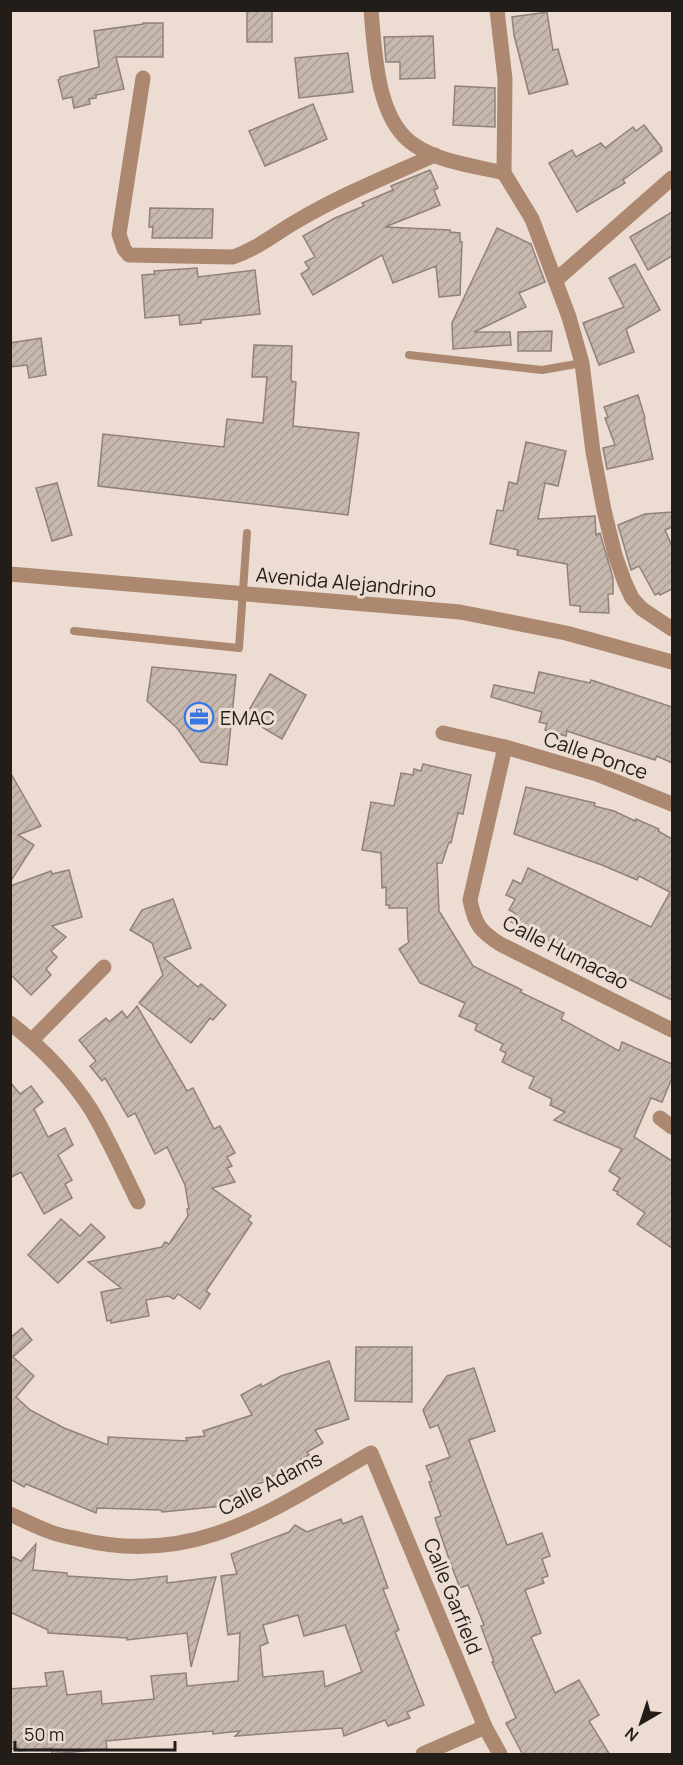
<svg xmlns="http://www.w3.org/2000/svg" width="683" height="1765" viewBox="0 0 683 1765" font-family="Manrope,sans-serif">
<defs>
<pattern id="building-hatch" width="6" height="6" patternUnits="userSpaceOnUse" patternTransform="scale(1.5)"><rect width="6" height="6" fill="#c7b8ae"/><path d="M-1 1l2-2M0 6l6-6M5 7l2-2" fill="none" stroke="#ab9e95"/></pattern>
</defs>
<rect width="100%" height="100%" fill="#ecdcd2"/>
<g fill="url(#building-hatch)" stroke="#908278" stroke-width="1.5" fill-rule="evenodd">
<rect x="247" y="10" width="25" height="32"/>
<polygon points="547,12 553,50 558,49 568,84 529,94 514,35 512,17"/>
<polygon points="143,23 163,23 163,57 116,57 124,89 96,95 96,98 89,99 90,104 74,108 72,97 63,99 58,80 60,79 60,77 99,67 94,31 143,24"/>
<polygon points="433,36 435,78 400,79 400,62 386,62 384,37"/>
<polygon points="348,53 353,92 299,98 295,58"/>
<polygon points="455,86 495,88 495,127 453,125"/>
<polygon points="313,104 327,139 265,166 249,131"/>
<polygon points="644,125 662,148 660,149 662,151 623,180 625,183 577,212 549,163 572,150 576,157 601,143 605,148 633,127 636,131"/>
<polygon points="430,170 438,188 434,190 440,205 385,227 450,230 450,232 460,233 460,241 462,242 460,295 439,297 436,266 393,283 382,255 313,295 301,274 309,269 305,262 315,257 303,236 335,218 364,206 362,203 393,190 391,186"/>
<polygon points="150,208 213,209 212,238 152,238 153,227 149,227"/>
<polygon points="672,212 672,256 648,270 630,237"/>
<polygon points="497,228 531,244 545,282 519,293 526,307 474,332 510,332 511,345 453,349 452,323"/>
<polygon points="635,264 660,310 626,329 634,352 599,365 583,323 624,307 609,278"/>
<polygon points="197,268 198,277 255,270 260,314 201,320 201,323 180,325 179,315 145,318 142,275 155,274 154,271"/>
<polygon points="552,331 551,351 518,351 518,332"/>
<polygon points="41,338 46,375 29,378 27,365 10,367 10,343"/>
<polygon points="254,345 292,346 291,381 296,382 293,426 359,433 348,515 98,486 103,434 224,447 227,419 263,423 267,377 252,377"/>
<polygon points="638,395 645,418 644,419 653,459 607,469 603,448 615,445 605,418 608,417 604,407"/>
<polygon points="526,442 566,451 558,486 545,483 538,519 595,516 596,535 600,533 613,578 613,594 608,594 609,613 580,612 580,606 570,605 567,564 517,555 518,550 490,544 497,510 503,511 509,482 517,484"/>
<polygon points="57,483 72,535 52,541 36,488"/>
<polygon points="672,512 672,527 665,530 672,546 672,589 660,595 659,593 655,595 639,566 631,570 618,525 645,514"/>
<polygon points="152,667 236,675 227,765 201,762 177,728 147,701"/>
<polygon points="539,672 590,683 591,680 672,707 672,763 657,756 655,760 567,731 566,736 545,730 547,724 539,722 542,712 491,697 494,685 534,693"/>
<polygon points="270,674 306,695 282,739 245,717"/>
<polygon points="423,764 471,775 463,814 458,813 451,843 449,842 442,863 437,863 439,911 473,966 522,990 520,992 564,1013 561,1019 619,1051 622,1042 672,1064 672,1078 662,1102 651,1098 634,1137 672,1161 672,1248 637,1224 645,1213 617,1194 618,1192 613,1190 620,1178 609,1171 622,1149 554,1120 565,1112 550,1105 552,1099 529,1088 534,1077 502,1062 506,1053 500,1050 503,1044 475,1030 477,1024 459,1016 465,1003 420,983 399,949 409,942 408,939 407,908 389,908 389,905 386,905 386,887 382,888 381,853 362,850 371,802 394,806 401,773 413,775 414,769 421,771"/>
<polygon points="10,772 41,826 18,835 34,845 10,882"/>
<polygon points="526,787 595,803 594,806 614,811 635,821 636,819 659,829 658,831 672,839 672,1000 511,922 515,913 509,910 515,899 506,895 513,880 521,884 528,868 651,927 670,892 639,876 637,880 602,865 514,834"/>
<polygon points="69,870 82,917 52,926 66,937 51,951 57,957 46,969 51,975 31,995 10,974 10,886 51,871 52,874"/>
<polygon points="173,899 191,948 164,958 198,987 201,984 226,1005 213,1020 210,1018 191,1043 139,1003 163,975 152,943 130,930 142,910"/>
<polygon points="137,1006 187,1091 193,1088 214,1129 220,1126 235,1153 227,1157 232,1166 227,1168 235,1182 212,1188 251,1216 248,1220 252,1223 206,1291 210,1294 200,1309 178,1294 174,1299 168,1296 146,1300 149,1316 111,1323 111,1320 107,1321 101,1292 121,1288 88,1262 162,1247 165,1242 169,1244 188,1216 187,1209 189,1209 185,1185 167,1147 155,1154 135,1113 128,1117 105,1078 102,1081 90,1066 96,1061 79,1040 106,1018 109,1022 122,1011 127,1018"/>
<polygon points="10,1082 20,1094 31,1086 43,1102 34,1109 48,1137 65,1128 73,1145 58,1155 72,1180 65,1184 72,1198 44,1214 21,1172 10,1178"/>
<polygon points="61,1219 80,1236 91,1224 105,1237 58,1283 28,1255"/>
<polygon points="22,1328 32,1340 13,1357 34,1376 16,1397 30,1410 64,1428 108,1445 108,1437 187,1441 186,1438 205,1436 203,1431 252,1415 241,1395 261,1384 262,1387 281,1376 329,1361 349,1419 315,1430 323,1443 307,1452 309,1455 273,1476 263,1479 264,1482 254,1485 255,1489 223,1498 223,1506 162,1512 161,1510 97,1508 96,1513 26,1484 24,1487 10,1479 10,1338"/>
<polygon points="356,1347 412,1347 412,1402 355,1401"/>
<polygon points="474,1368 495,1431 469,1440 507,1545 542,1533 550,1556 542,1559 548,1576 542,1578 544,1583 525,1590 541,1633 531,1637 555,1693 579,1680 599,1715 589,1721 610,1755 523,1755 506,1723 516,1718 492,1662 494,1662 481,1626 484,1625 468,1585 460,1588 450,1562 435,1518 441,1516 429,1482 432,1481 426,1466 450,1457 438,1425 430,1428 423,1410 447,1376"/>
<path d="M 362,1516 L 388,1588 L 383,1589 L 399,1630 L 395,1632 L 424,1705 L 407,1712 L 410,1718 L 388,1726 L 385,1720 L 344,1736 L 342,1728 L 235,1736 L 240,1731 L 213,1734 L 213,1731 L 106,1741 L 107,1749 L 52,1754 L 52,1748 L 19,1751 L 19,1748 L 10,1749 L 10,1689 L 47,1686 L 45,1673 L 63,1671 L 67,1695 L 101,1691 L 102,1704 L 154,1699 L 151,1676 L 186,1673 L 187,1686 L 238,1681 L 240,1633 L 228,1635 L 221,1576 L 237,1574 L 231,1554 L 289,1532 L 295,1525 L 307,1532 L 341,1519 L 343,1524 ZM 298,1615 L 304,1636 L 345,1625 L 362,1672 L 325,1687 L 323,1671 L 263,1677 L 260,1646 L 268,1643 L 263,1625 Z"/>
<polygon points="36,1544 33,1570 67,1573 67,1576 131,1580 167,1576 167,1583 216,1577 191,1667 187,1633 127,1640 127,1638 48,1633 48,1630 10,1612 10,1556 21,1561"/>
</g>
<g fill="none" stroke-linecap="round" stroke-linejoin="round">
<g stroke="#ad8870" stroke-width="8">
<polyline points="409,355 542,370 582,363"/>
<polyline points="74,631 239,648 247,533"/>
</g>
<g stroke="#ad8870" stroke-width="15">
<path d="M 371,10 C 375,52 376,122 416,146 C 440,162 475,166 504,173 L 532,219 L 569,317 L 582,363 L 593,452 L 604,510 L 615,555 L 625,583 L 632,598 L 642,609 L 672,629"/>
<polyline points="497,10 505,79 504,173"/>
<path d="M 143,78 L 119,234 L 124,249 L 129,255 L 233,257 C 257,249 276,233 297,221 C 341,195 388,176 435,155"/>
<polyline points="556,280 672,178"/>
<polyline points="443,733 505,747 597,774 672,804"/>
<path d="M 505,747 L 470,900 C 475,925 480,931 500,944 L 672,1030"/>
<path d="M 10,1023 C 41,1047 71,1078 92,1111 C 109,1140 123,1172 138,1202"/>
<polyline points="32,1040 104,967"/>
<polyline points="660,1118 672,1127"/>
<path d="M 10,1514 C 23,1520 35,1526 48,1531 C 57,1535 68,1537 79,1539 C 196,1568 275,1508 371,1453 L 485,1727 L 500,1754"/>
<polyline points="423,1754 485,1727"/>
</g>
<polyline stroke="#ad8870" stroke-width="15" points="10,574 460,612 566,633 672,662"/>
</g>
<defs>
<g id="office-ring" transform="scale(1.5)"><circle r="9.5" fill="#ecdcd2" stroke="#3878e6" stroke-width="1.5"/><path d="M-6-3h4V-5.5h4V-3h4V5H-6ZM-1-4.5V-3h2v-1.5ZM-6 0V1H6V0Z" fill="#3878e6"/></g>
</defs>
<g fill-rule="evenodd">
<use href="#office-ring" x="199" y="717"/>
</g>
<g text-anchor="middle" dominant-baseline="central" stroke-width="6" stroke-linejoin="round" paint-order="stroke">
<g font-size="20" fill="#231d1a" stroke="#ecdcd2">
<text transform="translate(346 582) rotate(5)">Avenida Alejandrino</text>
<text transform="translate(596 755) rotate(19)">Calle Ponce</text>
<text transform="translate(566 952) rotate(27)">Calle Humacao</text>
<text transform="translate(270 1483) rotate(-28)">Calle Adams</text>
<text transform="translate(453 1596) rotate(68)">Calle Garfield</text>
</g>
<g font-size="20" fill="#231d1a" stroke="#ecdcd2" text-anchor="start">
<text x="220" y="717">EMAC</text>
</g>
</g>
<rect width="683" height="1765" fill="none" stroke="#231d1a" stroke-width="24"/>
<g transform="translate(641 1723) rotate(219)" stroke="#ecdcd2" stroke-width="4.5" paint-order="stroke">
<path d="M0-4.5L10 22L0 15L-10 22Z" fill="#231d1a"/>
<text y="-9" font-size="16" font-weight="bold" text-anchor="middle" fill="#231d1a">N</text>
</g>
<path d="M15 1741v9h160v-9" fill="none" stroke="#231d1a" stroke-width="3"/>
<text x="24" y="1741" font-size="18" fill="#231d1a" stroke="#ecdcd2" stroke-width="4.5" paint-order="stroke">50 m</text>
</svg>
